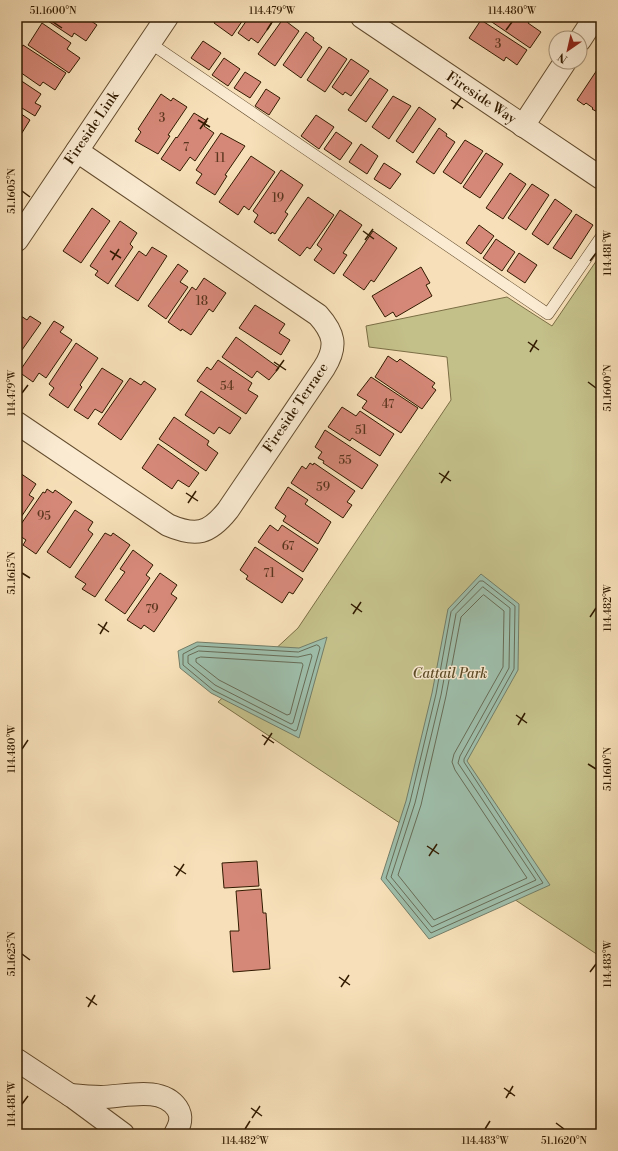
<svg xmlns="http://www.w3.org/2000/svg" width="618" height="1151" viewBox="0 0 618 1151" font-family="'Libre Bodoni',serif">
<rect width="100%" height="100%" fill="#f7e0b9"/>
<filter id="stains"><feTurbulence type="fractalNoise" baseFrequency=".005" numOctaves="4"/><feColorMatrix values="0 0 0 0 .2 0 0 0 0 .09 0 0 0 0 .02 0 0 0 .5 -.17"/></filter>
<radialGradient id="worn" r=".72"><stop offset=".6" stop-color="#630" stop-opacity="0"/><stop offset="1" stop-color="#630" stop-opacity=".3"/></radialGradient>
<polygon fill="#c4c08a" stroke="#7b6e45" points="601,254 601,957 218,702 298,628 451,400 447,357 369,347 366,326 507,297 552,326"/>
<g fill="#9ebeab" stroke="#737d67">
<polygon points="481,574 519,604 518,670 467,761 550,885 429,939 381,879 406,801 432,693 448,609"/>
<polygon points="327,637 299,738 211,693 180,668 178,651 197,642 299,648"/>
</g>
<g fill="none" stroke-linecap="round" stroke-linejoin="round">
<g stroke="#686c56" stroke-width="1">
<polygon points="480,581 483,581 515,606 514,669 464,759 464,762 543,883 431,933 386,878 410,802 436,694 451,612"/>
<polygon points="483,587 510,608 509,668 460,756 458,763 536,880 432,927 391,877 415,803 441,695 456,614"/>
<polygon points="484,595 504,611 503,667 454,754 452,762 455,770 527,878 434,920 398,875 421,805 446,696 461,617 482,596"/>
<polygon points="317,645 319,646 320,648 297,730 295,731 213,690 183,665 183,654 198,646 298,652"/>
<polygon points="199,651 298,657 311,654 312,656 293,723 291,724 215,685 188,663 188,656"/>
<polygon points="201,657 302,663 303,665 290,714 287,715 219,680 196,662 196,659"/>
</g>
</g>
<g fill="#d58878" stroke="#321b00">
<polygon points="42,17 85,17 97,25 86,41 74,33 72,37"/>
<polygon points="218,17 245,17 232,36 214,23"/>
<polygon points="249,17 276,17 258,43 251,38 249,41 238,33"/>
<polygon points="487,17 526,17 530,20 528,23 541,32 530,48 486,18"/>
<polygon points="283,19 299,31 275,66 258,54"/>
<polygon points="481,20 527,50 517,65 506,57 504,61 469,38"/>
<polygon points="42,23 71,43 67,49 80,58 69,73 28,45"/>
<polygon points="306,32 314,38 313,40 322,47 301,78 283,65"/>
<polygon points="203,41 221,53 209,70 191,58"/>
<polygon points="23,45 66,73 55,90 43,82 40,86 17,70 17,54"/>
<polygon points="329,47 347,59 325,92 307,80"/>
<polygon points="224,58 240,69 228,86 212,75"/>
<polygon points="351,59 369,71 351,96 345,92 343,95 332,87"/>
<polygon points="599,67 601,68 601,114 592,109 593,108 586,103 584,105 577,100"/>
<polygon points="245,72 261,82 250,98 234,88"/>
<polygon points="17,78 41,94 35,103 41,106 35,116 17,105"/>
<polygon points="370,78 388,90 366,122 348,110"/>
<polygon points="266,89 280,98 269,115 255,106"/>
<polygon points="161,94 171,101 173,98 187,107 168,135 170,136 158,154 135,141 141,132 138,129"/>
<polygon points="393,96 411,106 389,139 372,127"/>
<polygon points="419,107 436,119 413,153 396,141"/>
<polygon points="17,111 30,120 20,136 17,134"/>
<polygon points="194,113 207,121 204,126 214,133 195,161 190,157 180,171 161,159 176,137 177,138"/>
<polygon points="316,115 334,127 319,149 301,136"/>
<polygon points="439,128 447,134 446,136 455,142 434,174 416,162"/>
<polygon points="336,132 352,143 340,160 324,149"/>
<polygon points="221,133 245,146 225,175 227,176 215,195 196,183 202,174 196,170"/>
<polygon points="465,140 483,151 461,184 443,172"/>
<polygon points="361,144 378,156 367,174 349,162"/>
<polygon points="486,153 503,164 480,198 463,187"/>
<polygon points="251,156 275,172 249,210 244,206 238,215 219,202"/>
<polygon points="384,163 401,174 390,189 374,179"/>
<polygon points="281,170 303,185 285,212 288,214 275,234 272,232 271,234 254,222 258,215 253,211"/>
<polygon points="510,173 526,184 503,219 486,208"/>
<polygon points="532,184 549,195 526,230 508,218"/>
<polygon points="308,197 334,215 310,249 307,247 300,256 278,240"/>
<polygon points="555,199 572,211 548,245 532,234"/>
<polygon points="92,208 110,221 81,263 63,251"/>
<polygon points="340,210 362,225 343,253 347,255 334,274 314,260 322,249 317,245"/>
<polygon points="576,214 593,225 571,259 553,248"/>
<polygon points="120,221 137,233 130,244 133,247 108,284 95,275 98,271 90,266"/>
<polygon points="479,225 494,236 481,254 466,243"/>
<polygon points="373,231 397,248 374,282 371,280 364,290 343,275"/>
<polygon points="496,239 515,252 502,271 483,258"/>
<polygon points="152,247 167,256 138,301 115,286 139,251 146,256"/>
<polygon points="519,253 537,265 525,283 507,271"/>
<polygon points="178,264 188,271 180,282 188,287 166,319 148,306"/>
<polygon points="421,267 430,283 426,285 432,296 396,317 393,312 385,317 372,296"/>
<polygon points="204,278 226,293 213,312 209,309 191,335 182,329 181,331 168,322 192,287 196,290"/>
<polygon points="255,305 285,324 279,333 290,340 281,355 239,328"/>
<polygon points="18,314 27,320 30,316 41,323 17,357 17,316"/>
<polygon points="54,321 64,327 60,332 72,340 46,378 39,373 33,382 19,372"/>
<polygon points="236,337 279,368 269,380 257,371 252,378 222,357"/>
<polygon points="76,343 98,358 80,385 82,387 68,408 49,395 54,388 49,384"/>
<polygon points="388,356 397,362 400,359 435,383 432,387 436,390 422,409 375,377"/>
<polygon points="218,360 252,383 248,390 258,396 246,414 197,381 207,367 211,370"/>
<polygon points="102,368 123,381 102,413 95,409 88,419 74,410"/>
<polygon points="371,377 418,408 401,433 362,408 367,401 357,395"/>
<polygon points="130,378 141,385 144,381 156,389 121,440 98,424"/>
<polygon points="201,391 241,418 230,434 219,427 214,434 185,415"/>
<polygon points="342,407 356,416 360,411 394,434 380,456 352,438 350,441 328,427"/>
<polygon points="174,417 209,441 207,445 218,453 206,471 159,439"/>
<polygon points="325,430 378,465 362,489 323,463 324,461 318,458 322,452 315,447"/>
<polygon points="158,444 199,473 189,487 178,480 172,489 142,468"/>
<polygon points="310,463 313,465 314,463 355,491 347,502 352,505 343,518 291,483 302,466 306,469"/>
<polygon points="20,473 36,484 29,495 34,498 17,523 17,478"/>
<polygon points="288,487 308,500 305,504 331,522 318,544 283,521 286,516 275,508"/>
<polygon points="47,489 53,493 55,490 72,502 36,554 23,545 26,540 17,534 17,530 43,492 45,493"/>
<polygon points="75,510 93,522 88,530 93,534 70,568 47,552"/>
<polygon points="270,525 278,531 282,525 318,549 303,572 258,542"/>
<polygon points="105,533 111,536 113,533 130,545 95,597 82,589 86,584 75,577"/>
<polygon points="255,547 303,579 293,594 289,592 282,603 246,579 248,576 240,570"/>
<polygon points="133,550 153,565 146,575 150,578 125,614 105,600 125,572 120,569"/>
<polygon points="160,573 177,585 171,594 177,598 154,632 144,625 141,629 127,620"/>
<polygon points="257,861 259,886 224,888 222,863"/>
<polygon points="261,889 263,913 266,913 270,969 233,972 230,931 239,931 236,891"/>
</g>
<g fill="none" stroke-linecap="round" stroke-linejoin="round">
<g stroke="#634c2e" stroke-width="12">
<polyline id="service" points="150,43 548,314 601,237"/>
</g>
<g stroke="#634c2e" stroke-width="24">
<g id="minor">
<polyline points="362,17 601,178"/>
<polyline points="580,40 595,17"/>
<polyline points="523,126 565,62"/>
<polyline points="17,240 167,17"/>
<path d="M 17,423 L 168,525 C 196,537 209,534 228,510 L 324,368 C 338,346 334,333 318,315 L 77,151"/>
<polyline points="17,1060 73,1097 123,1134"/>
<path d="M 70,1095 C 80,1096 91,1097 101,1097 C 124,1097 161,1085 177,1108 C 183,1117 180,1125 175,1134"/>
</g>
</g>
<use href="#service" stroke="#faebd2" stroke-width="11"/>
<use href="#minor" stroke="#faebd2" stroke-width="22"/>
</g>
<path fill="none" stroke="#321b00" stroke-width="1.5" d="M 53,22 L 62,28M 267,30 L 272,22M 506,30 L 512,22M 451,100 L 463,108M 453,109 L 461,98M 198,120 L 210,127M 200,129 L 208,118M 22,191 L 30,197M 363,231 L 374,239M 365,240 L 373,229M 110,251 L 121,258M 112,260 L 119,249M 590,261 L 596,253M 528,342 L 539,350M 530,352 L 537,340M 274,362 L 286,370M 276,371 L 284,360M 588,382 L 596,388M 22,393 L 28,385M 439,473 L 451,481M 441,483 L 449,471M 186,493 L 198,501M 188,503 L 196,491M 22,573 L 30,578M 351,604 L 362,612M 353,614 L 361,602M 590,617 L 596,608M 98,624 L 109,632M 100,634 L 107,622M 516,715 L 527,723M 518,725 L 525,713M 262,735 L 274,743M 264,745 L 272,733M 22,749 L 28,740M 588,764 L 596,769M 427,846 L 439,854M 429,856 L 437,844M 174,866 L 186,874M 176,876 L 184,864M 22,954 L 30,960M 590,972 L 596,964M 339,977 L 350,985M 341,987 L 349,975M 86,997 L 97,1005M 88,1007 L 95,995M 504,1088 L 515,1096M 506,1098 L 513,1086M 22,1104 L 28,1096M 251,1108 L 262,1116M 252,1118 L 260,1106M 556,1123 L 564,1129M 245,1129 L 250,1121M 485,1129 L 490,1121"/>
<g text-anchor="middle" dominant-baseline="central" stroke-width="3" stroke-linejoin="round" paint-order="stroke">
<g font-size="12" fill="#5b361e">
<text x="498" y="44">3</text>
<text x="162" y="118">3</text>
<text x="186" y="147">7</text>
<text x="220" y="158">11</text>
<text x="278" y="198">19</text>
<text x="202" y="301">18</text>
<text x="227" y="386">54</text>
<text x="388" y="404">47</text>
<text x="361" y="430">51</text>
<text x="345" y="460">55</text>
<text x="323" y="487">59</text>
<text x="44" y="516">95</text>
<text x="288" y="546">67</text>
<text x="269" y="573">71</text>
<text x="152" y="609">79</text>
</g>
<g font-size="14" fill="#321b00" stroke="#faebd2">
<text transform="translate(481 98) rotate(34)">Fireside Way</text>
<text transform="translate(92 128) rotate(-56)">Fireside Link</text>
<text transform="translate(296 408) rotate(-56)">Fireside Terrace</text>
</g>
<g font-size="14" font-style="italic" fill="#5e4d29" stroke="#faebd2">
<text x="450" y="674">Cattail Park</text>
</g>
</g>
<rect width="618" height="1151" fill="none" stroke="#f7e0b9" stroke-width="44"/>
<g transform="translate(568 50) rotate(214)"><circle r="19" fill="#faebd2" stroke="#aa987e"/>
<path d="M0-3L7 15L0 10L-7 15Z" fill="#8f2418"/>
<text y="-6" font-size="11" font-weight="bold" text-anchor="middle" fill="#321b00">N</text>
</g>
<rect x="22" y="22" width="574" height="1107" fill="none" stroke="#321b00" stroke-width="1.5"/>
<g font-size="10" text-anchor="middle" fill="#321b00">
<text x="53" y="14">51.1600°N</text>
<text x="272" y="14">114.479°W</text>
<text x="512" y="14">114.480°W</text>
<text transform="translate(11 191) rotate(-90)" y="4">51.1605°N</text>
<text transform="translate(607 253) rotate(-90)" y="4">114.481°W</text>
<text transform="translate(607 388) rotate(-90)" y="4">51.1600°N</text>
<text transform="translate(11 393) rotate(-90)" y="4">114.479°W</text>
<text transform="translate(11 573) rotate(-90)" y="4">51.1615°N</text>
<text transform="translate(607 608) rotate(-90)" y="4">114.482°W</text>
<text transform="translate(11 749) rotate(-90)" y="4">114.480°W</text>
<text transform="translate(607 769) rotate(-90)" y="4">51.1610°N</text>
<text transform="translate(11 954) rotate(-90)" y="4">51.1625°N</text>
<text transform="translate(607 964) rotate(-90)" y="4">114.483°W</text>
<text transform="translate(11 1104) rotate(-90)" y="4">114.481°W</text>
<text x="245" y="1144">114.482°W</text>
<text x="485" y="1144">114.483°W</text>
<text x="564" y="1144">51.1620°N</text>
</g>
<rect width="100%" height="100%" filter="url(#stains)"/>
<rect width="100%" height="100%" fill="url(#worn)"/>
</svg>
